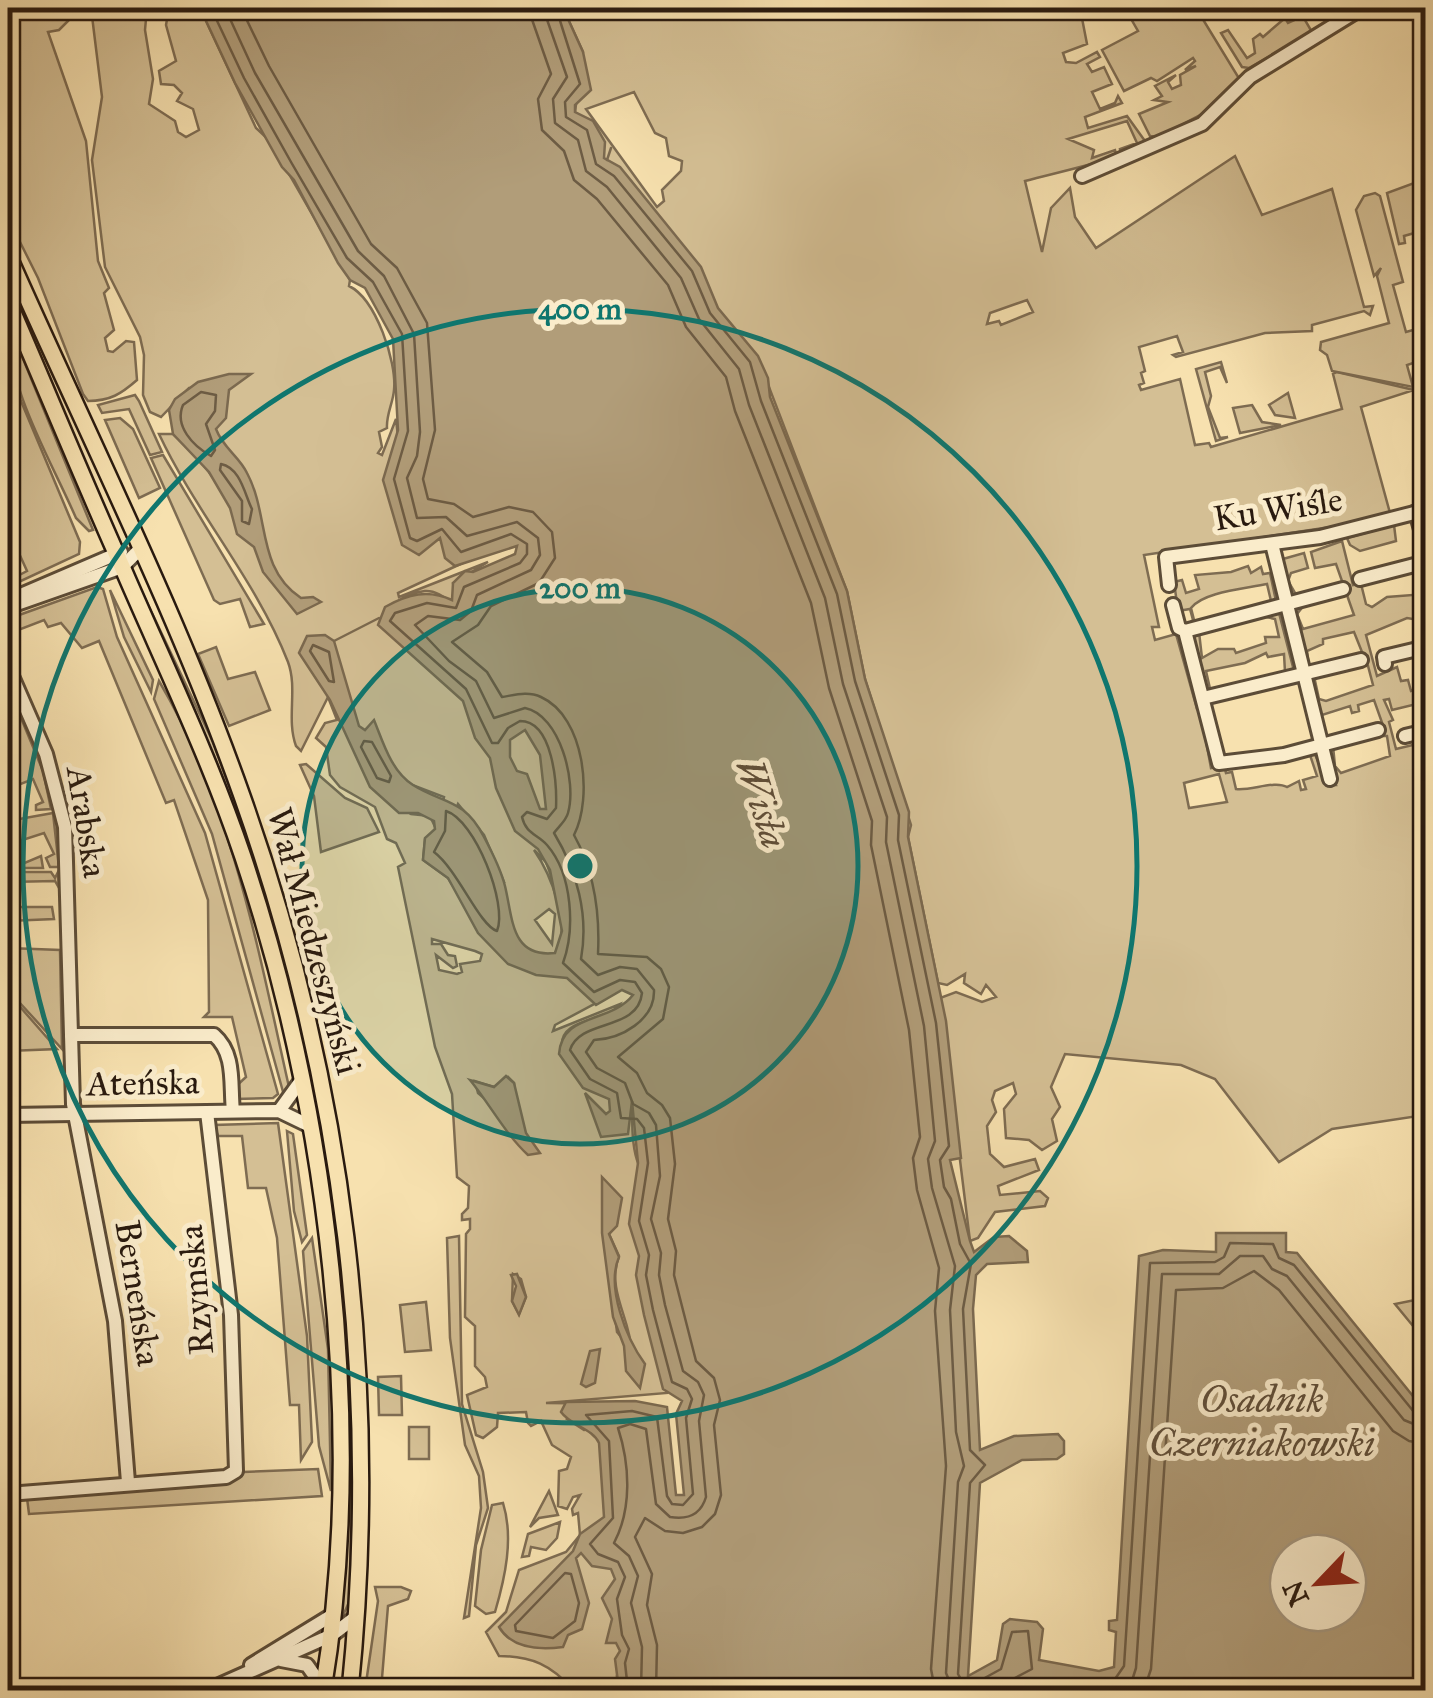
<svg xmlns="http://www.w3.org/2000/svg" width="1433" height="1698" viewBox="0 0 1433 1698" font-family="'IM FELL Great Primer',serif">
<rect width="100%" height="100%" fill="#f7e1af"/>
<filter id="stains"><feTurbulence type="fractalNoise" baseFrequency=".002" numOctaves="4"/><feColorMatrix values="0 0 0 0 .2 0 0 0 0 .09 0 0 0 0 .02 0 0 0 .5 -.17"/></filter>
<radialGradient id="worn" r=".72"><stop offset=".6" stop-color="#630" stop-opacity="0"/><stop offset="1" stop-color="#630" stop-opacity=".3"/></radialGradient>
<g fill="#d4bf94" stroke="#7e6c52" stroke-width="2.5" fill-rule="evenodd">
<path d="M 8,8 L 81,8 L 59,30 L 48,32 L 86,141 L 98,261 L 109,288 L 104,293 L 114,330 L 105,338 L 108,351 L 113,352 L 126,341 L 134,342 L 137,380 C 121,394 110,401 88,401 L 83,394 L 38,278 L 8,218 Z"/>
<path d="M 91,8 L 147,8 L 145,30 L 153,79 L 149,104 L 175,121 L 178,132 L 186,137 L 199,130 L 193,109 L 177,101 L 182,93 L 174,85 L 161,84 L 159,71 L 176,61 L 166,25 L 169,8 L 200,8 L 256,128 L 270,141 L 350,280 L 349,286 C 376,299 397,362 394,390 C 393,403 386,415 387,428 L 379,432 L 382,447 L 378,453 L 382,455 L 396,419 L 403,480 L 422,536 L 440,537 L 454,561 L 482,554 L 398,593 L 399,597 L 488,562 L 453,583 L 456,598 L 466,593 L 470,597 L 468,607 L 462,609 C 451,603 439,590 425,591 C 408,593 387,604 382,622 L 404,647 L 460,681 L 481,704 L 515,716 L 543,743 L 552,773 L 553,881 L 546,862 L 534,850 C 550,873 573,928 555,953 L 522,958 L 514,950 L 501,913 L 483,903 L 491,887 L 504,882 L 484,835 L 458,804 L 454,815 L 441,811 L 444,797 L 407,783 L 362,737 L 352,722 L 349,695 L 328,645 L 314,640 L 302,651 L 336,700 L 341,720 L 357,741 L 368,771 L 382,780 L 388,799 L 411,814 L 430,816 L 436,829 L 425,839 L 423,860 L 448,878 L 481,930 L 522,962 C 576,958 570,964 611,995 L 555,1025 L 553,1031 L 620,1004 C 608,1024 559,1016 562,1047 L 572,1065 L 591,1076 L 600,1066 L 601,1037 L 622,1060 L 623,1084 L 630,1080 L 632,1086 C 633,1109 630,1138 637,1160 C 643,1182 664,1209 657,1228 L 667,1242 L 657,1253 L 642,1259 L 641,1267 L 648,1320 L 667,1393 L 546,1403 L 642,1404 L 577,1408 L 567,1419 L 584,1430 L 590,1425 L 596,1428 L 609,1471 L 638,1494 L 634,1507 L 609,1525 L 643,1506 L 644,1526 L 636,1532 L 624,1590 L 612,1590 L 610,1595 L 620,1606 L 627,1602 L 627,1690 L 619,1690 L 617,1675 L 616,1690 L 573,1690 C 552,1665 531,1656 499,1656 L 486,1632 L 506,1612 L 519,1570 L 566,1552 L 580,1535 L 578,1513 L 573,1515 L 572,1509 L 580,1495 L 573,1497 L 567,1509 L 558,1506 L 559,1471 L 567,1469 L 571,1457 L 552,1445 L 541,1421 L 531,1426 L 528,1423 L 526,1412 L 498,1413 L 497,1427 L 483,1438 L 476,1435 L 467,1395 L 487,1387 L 485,1377 L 475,1366 L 475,1326 L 465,1317 L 466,1234 L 470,1229 L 470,1219 L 462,1220 L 462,1214 L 468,1208 L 469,1186 L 457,1177 L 452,1094 L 435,1047 L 398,867 L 405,863 L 396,843 L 387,839 L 375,807 L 340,787 L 330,775 L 326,747 L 316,738 L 325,723 L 337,720 L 328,697 L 301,751 L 296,746 C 286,719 298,689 288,662 C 256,580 196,513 159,434 L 173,434 C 184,445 198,458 208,471 C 221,487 226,505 243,517 L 250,513 C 255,484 230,469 216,448 C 209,439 207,427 205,416 L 214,408 L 220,389 L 189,388 L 161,417 L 150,412 L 143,395 L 144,355 L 140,337 L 105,267 L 92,160 L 102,97 ZM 549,909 L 555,914 L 552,944 L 535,920 ZM 432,939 L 475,951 L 482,954 L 480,961 L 460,964 L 462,972 L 457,974 L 439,970 L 436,955 L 453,968 L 457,966 L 455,956 L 448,955 L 441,944 L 432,944 ZM 508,1077 L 514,1083 L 515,1100 L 498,1110 L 478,1093 L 475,1081 L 494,1087 ZM 607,1217 L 617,1223 L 609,1234 L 619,1256 C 606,1290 631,1320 631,1349 L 617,1332 L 604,1228 ZM 513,1274 L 521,1279 L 526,1297 L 519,1314 L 512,1301 Z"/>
<path d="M 563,8 L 1080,8 L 1087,44 L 1063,53 L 1066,62 L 1076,63 L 1097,52 L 1100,57 L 1087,64 L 1092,72 L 1104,67 L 1112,84 L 1092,92 L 1100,109 L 1115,103 L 1118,96 L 1122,103 L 1085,117 L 1088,128 L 1127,116 L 1145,141 L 1144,145 L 1121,154 L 1120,149 L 1137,143 L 1127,121 L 1068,139 L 1094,150 L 1092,158 L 1115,150 L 1117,157 C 1086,166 1056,173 1025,181 L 1042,252 L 1051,208 L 1070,188 L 1075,217 L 1096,248 L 1235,156 L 1262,215 L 1332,189 L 1364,307 L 1373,306 L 1370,315 L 1364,311 L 1312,325 L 1312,331 L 1265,333 L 1176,357 L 1173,355 L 1183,352 L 1177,336 L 1139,347 L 1145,371 L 1141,373 L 1144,383 L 1139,385 L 1141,390 L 1180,379 L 1195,445 L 1209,443 L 1211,447 L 1342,409 L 1333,374 L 1337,372 L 1414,390 L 1361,407 L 1390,513 L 1337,526 L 1144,555 L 1159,627 L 1152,627 L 1155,640 L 1176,634 L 1197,709 L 1200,709 L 1211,768 L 1224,766 L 1226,773 L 1232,772 L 1236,789 C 1251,791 1275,780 1287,787 L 1299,781 L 1301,790 L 1306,789 L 1303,780 L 1317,776 L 1309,752 L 1314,752 L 1328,785 L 1336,785 L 1327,754 L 1333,746 L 1335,766 L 1341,773 L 1390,756 L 1387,736 L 1377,736 L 1385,731 L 1374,700 L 1358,705 L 1359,711 L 1352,713 L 1350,706 L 1319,716 L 1310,681 L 1314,676 L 1319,699 L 1326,701 L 1373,685 L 1368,666 L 1357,665 L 1366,662 L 1354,632 L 1323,639 L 1323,644 L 1307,651 L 1309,669 L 1293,609 L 1305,604 L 1297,614 L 1303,629 L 1354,615 L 1336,564 L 1315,568 L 1311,552 L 1342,541 L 1353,585 L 1361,584 L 1366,604 L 1372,607 L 1387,597 L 1425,594 L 1425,621 L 1407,618 L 1366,635 L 1377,676 L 1397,667 L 1401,681 L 1408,680 L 1411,691 L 1418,689 L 1416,679 L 1425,673 L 1425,702 L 1392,710 L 1389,699 L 1384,700 L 1393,720 L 1389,722 L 1396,749 L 1417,744 L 1425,763 L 1425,1115 L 1332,1129 L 1279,1162 L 1215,1079 L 1181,1065 L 1065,1054 L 1051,1087 L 1060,1107 L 1052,1119 L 1057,1141 L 1042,1150 L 1029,1140 L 1006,1138 L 1004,1109 L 1016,1094 L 1013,1083 L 995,1091 L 992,1100 L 996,1112 L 987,1126 L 990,1154 L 1004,1167 L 1035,1159 L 1039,1170 L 998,1186 L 1000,1195 L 1040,1191 L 1048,1198 L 1045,1206 L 995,1212 L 978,1238 L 970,1241 L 940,998 L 956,992 L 982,1002 L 996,997 L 986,985 L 981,994 L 964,983 L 965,974 L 947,985 L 938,983 L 908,837 L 911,825 L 865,679 L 847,591 L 769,387 L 645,199 L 631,181 L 606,166 L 575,112 L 583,52 ZM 634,92 L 655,133 L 666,138 L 669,156 L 682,161 L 681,171 L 662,190 L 664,201 L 657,207 L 586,109 ZM 1027,300 L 1033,312 L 1001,325 L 999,321 L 987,324 L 990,313 ZM 1219,774 L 1227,802 L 1189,808 L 1184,783 Z"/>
<polygon points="1136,8 1196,8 1240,80 1202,114 1158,137 1150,136 1139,114 1168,102 1154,100 1162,96 1155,86 1176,75 1168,82 1172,89 1181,85 1180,75 1196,66 1185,70 1195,61 1193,58 1157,81 1151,78 1124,91 1102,50 1138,31 1130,17"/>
<polygon points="1291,8 1298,8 1312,32 1249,68 1242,67 1221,33 1228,30 1247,58 1255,53 1253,39 1260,34 1263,37 1285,18 1288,23 1297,19"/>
<polygon points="1425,179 1425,230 1404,236 1405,243 1399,244 1387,193"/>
<polygon points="1375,193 1380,196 1403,282 1393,285 1406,332 1417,329 1417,348 1425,347 1425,359 1407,365 1413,387 1332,371 1327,355 1320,350 1321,342 1389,323 1377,276 1381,268 1374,276 1356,210 1364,196"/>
<path d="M 8,322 L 93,530 L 89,531 L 76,518 C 49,456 7,389 8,322 Z"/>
<polygon points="1221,362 1227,383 1220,367 1205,372 1211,396 1208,407 1220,438 1228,437 1216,441 1196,369"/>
<polygon points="8,370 80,542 79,554 8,587 8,581 27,571 8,529"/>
<polygon points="1288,393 1295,418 1275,415 1269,405"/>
<polygon points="135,395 139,401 162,452 150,455 129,409 102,413 98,405"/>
<polygon points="1252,405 1262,422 1281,425 1240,433 1233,408"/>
<polygon points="120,418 133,429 160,488 139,498 105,420"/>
<polygon points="163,455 264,624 250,627 240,599 220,604 214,600 151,458"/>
<polygon points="1394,525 1396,541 1360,551 1350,545 1347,538"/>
<polygon points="1304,553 1308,568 1291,573 1288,581 1298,598 1288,597 1283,559"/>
<path d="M 1248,566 L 1251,573 L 1261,567 L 1263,574 L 1270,573 L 1276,601 L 1263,604 L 1271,601 L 1267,584 C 1243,589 1203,592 1191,608 L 1195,624 L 1186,626 L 1193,620 L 1190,609 L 1178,611 L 1174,582 L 1182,580 L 1186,593 L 1199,589 L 1195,575 L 1231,572 Z"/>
<path d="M 133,573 L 213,742 L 238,811 L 283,953 L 322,1121 L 317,1122 C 301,1047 287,973 264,899 C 231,787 182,680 133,573 Z"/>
<polygon points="97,587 103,589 117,637 205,833 278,1094 273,1098 234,1099 233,1089 246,1077 232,1017 204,1017 209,1012 208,900 174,800 166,803 99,641 82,648 61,623 48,627 44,620 8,634 8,619"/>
<polygon points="110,590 153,680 151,692 124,637"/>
<polygon points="1279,613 1294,671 1285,672 1284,654 1268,657 1266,653 1245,663 1206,671 1211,693 1206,694 1190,634 1199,632 1202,658 1218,649 1234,649 1236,653 1266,643 1265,637 1279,637 1275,619 1266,617"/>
<polygon points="216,647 228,679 255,672 270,710 229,726 198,654"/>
<path d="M 159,681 C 232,804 258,949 289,1087 L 285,1099 L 212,834 L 154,699 Z"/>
<polygon points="21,718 43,771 51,809 36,810 36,805 43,802 33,779 8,789 8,725"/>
<polygon points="306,764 345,798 367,808 379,832 321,852 314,796 300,765"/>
<polygon points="53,813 59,867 50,867 46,858 54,854 44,833 10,844 20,865 41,856 43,868 17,868 8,847 8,821"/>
<polygon points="8,872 51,872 55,878 58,872 59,888 55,881 8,882"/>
<polygon points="8,907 52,907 54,919 8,921"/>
<polygon points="8,948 60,950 62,1049 8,990"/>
<polygon points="8,993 57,1049 8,1051"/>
<polygon points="278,1123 307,1336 312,1442 301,1460 299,1405 290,1405 277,1238 266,1188 248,1188 242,1136 218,1136 214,1125"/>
<polygon points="287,1131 293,1134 307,1235 302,1242 294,1211"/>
<path d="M 324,1135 C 347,1290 354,1444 350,1600 L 341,1620 L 348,1393 L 319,1136 Z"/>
<polygon points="459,1236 462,1404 483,1472 488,1508 476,1545 469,1616 464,1618 481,1508 479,1476 465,1445 450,1338 447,1238"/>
<polygon points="312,1238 328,1349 331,1491 319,1446 303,1251"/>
<polygon points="1425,1269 1425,1324 1413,1326 1395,1304 1420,1299 1415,1270"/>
<polygon points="426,1302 431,1350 405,1352 400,1305"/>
<polygon points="401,1376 402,1415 379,1415 378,1377"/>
<rect x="409" y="1427" width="20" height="32"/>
<polygon points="318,1469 322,1496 29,1514 27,1498 233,1481 243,1472"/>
<polygon points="549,1491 558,1515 539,1518 530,1527"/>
<path d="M 503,1503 C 514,1538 505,1578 495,1612 L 486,1614 L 475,1606 L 481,1550 L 492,1505 Z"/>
<polygon points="560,1522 557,1538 546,1550 531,1547 529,1556 522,1557 528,1534"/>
<polygon points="375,1587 401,1587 411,1591 408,1599 388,1606 381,1690 365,1690 378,1601"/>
</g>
<g fill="#b19d79" stroke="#7b694f" stroke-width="2.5" fill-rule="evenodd">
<path d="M 200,8 L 563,8 L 583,52 L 591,90 L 575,105 L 575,112 L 593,121 L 605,142 L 604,158 L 620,167 L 701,267 L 718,308 L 758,356 L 768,378 L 770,397 L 847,591 L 865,679 L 909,812 L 908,837 L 946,1021 L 961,1158 L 950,1160 L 970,1241 L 974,1252 L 994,1237 L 1009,1236 L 1027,1251 L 1028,1262 L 987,1264 L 976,1275 L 973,1309 L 980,1450 L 1014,1436 L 1058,1434 L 1064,1441 L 1064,1454 L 1057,1459 L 1022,1460 L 980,1483 L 968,1676 L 997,1660 L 1003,1624 L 1010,1619 L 1037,1622 L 1043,1629 L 1039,1660 L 1099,1671 L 1114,1667 L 1116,1632 L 1109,1630 L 1109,1621 L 1117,1620 L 1139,1256 L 1163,1250 L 1216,1252 L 1216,1233 L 1286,1233 L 1286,1252 L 1297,1253 L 1425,1411 L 1425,1690 L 1113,1690 C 1081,1671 1040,1680 1006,1690 L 619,1690 L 615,1659 L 620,1651 L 616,1643 L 606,1643 L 612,1619 L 602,1598 L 615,1579 L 611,1569 L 592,1566 L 581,1553 L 576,1558 L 589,1603 L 582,1629 L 568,1635 L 563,1647 C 540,1650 512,1649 499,1627 L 573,1551 L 580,1534 L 604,1517 L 599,1443 C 592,1428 571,1426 561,1412 L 566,1402 L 635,1401 L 667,1407 L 676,1495 L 684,1495 L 676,1414 L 682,1401 L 663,1389 L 644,1315 L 636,1275 L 639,1256 L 629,1224 L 638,1163 L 632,1101 L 628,1134 L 601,1137 L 585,1093 L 606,1114 L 610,1111 L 609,1099 L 583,1088 L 559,1054 C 562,1012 610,1024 633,995 L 622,990 L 596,1005 L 567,978 L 536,975 L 508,964 L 478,933 L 448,878 L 423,860 L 425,838 L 435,829 L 434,821 L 418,813 L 399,813 L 370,787 L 330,700 L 299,653 L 307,636 L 325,635 L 334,641 L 359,726 L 365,730 L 374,720 C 383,742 391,771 413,785 C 443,804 464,798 484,837 C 492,852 501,870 505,886 C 513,919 511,958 555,953 L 562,931 L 550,870 L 538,849 L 515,831 L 496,788 L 490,758 L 475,738 L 463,701 L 378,625 L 385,607 C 408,594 428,589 452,600 L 453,583 L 465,571 L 473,572 L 515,554 L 517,546 L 455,566 L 445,558 L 440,538 L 419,555 L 402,545 L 383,480 L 398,430 L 393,339 L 365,288 L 350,280 L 338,263 L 294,180 L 282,167 L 235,83 ZM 525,730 L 540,755 L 546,809 L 540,809 L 527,774 L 517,771 L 510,757 L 510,740 ZM 1288,1553 L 1348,1553 L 1348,1613 L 1288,1613 Z"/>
<path d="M 229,374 L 251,374 L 229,390 L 226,418 L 216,429 C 223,448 239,456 247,473 C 270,516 256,568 301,598 L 313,597 L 321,602 L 297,614 L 263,572 L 254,547 L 237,534 L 230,508 L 209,472 L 173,434 L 169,410 L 175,399 L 198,382 Z"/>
<path d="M 506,1076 L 514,1083 L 526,1133 L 540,1153 L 528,1155 C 506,1135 489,1103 470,1080 L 494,1087 Z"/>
<path d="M 602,1177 L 622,1198 L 617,1226 L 609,1234 L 619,1257 C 606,1287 626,1338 645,1364 L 640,1388 L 626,1371 L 624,1346 L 613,1317 L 602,1233 Z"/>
<polygon points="517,1274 526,1297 519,1315 512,1301 516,1286 511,1275"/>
<polygon points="600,1349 595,1383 586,1387 581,1384 590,1351"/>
</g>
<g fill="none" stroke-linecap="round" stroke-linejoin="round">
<g stroke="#6d5c44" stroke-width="2.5">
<path d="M 211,8 L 244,78 L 291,162 L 347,258 L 373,282 L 402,334 L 408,431 L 394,479 L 410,538 L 417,541 L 442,529 L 461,552 L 511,534 L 527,544 L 527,554 L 520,563 L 464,587 L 456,608 L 427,603 L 395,613 L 390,621 L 466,689 L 492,743 L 498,743 L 508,728 L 520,721 C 553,721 557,784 556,808 L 547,819 L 527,812 L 522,817 C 526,834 537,834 547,845 C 573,875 575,930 563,963 L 594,992 L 620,980 L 635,982 L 642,993 C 638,1032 580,1018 570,1050 L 590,1079 L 617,1093 L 621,1118 L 637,1119 L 644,1128 L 648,1163 L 639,1221 L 649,1255 L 646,1275 L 653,1310 L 672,1382 L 687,1389 L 692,1399 L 686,1418 L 693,1494 L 683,1505 L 672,1504 L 667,1496 L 657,1417 L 632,1411 L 586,1415 L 609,1441 L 613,1518 L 590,1544 L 598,1554 L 618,1562 L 625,1577 L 617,1599 L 622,1635 L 629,1649 L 625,1663 L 628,1690"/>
<path d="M 225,8 L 255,73 L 358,251 L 384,276 L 414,334 L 420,432 L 417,456 L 407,478 L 417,518 L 446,517 L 467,536 L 517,522 L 538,538 L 540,555 L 531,570 L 477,595 L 471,611 L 460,620 L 428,616 L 415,625 L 449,661 L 476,681 L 494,718 L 525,708 C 560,715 577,782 568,813 C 566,821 558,827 554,833 C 577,871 589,915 581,959 L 598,975 L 620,967 L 637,969 L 654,990 C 655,1020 621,1039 594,1040 L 586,1052 L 597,1068 L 625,1083 L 633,1104 L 649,1113 L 656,1125 L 660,1176 L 651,1219 L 661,1253 L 659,1275 L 665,1305 L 683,1371 L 698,1382 L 704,1395 L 699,1421 L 706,1497 C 701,1514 688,1520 670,1517 L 656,1504 L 646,1429 L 630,1424 L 618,1428 C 630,1465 632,1509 614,1543 L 629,1556 L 638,1576 L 631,1603 L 642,1647 L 641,1690"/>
<path d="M 241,8 L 269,66 L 371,244 L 397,268 L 427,323 L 435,430 L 423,479 L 428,499 L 454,504 L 473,517 L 509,507 L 533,512 L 552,532 L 555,558 L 539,583 L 491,606 L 478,625 L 452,642 L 487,672 L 502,697 C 515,695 528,691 541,697 C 585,717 593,798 574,835 C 594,871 600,913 598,954 L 647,957 L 661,969 L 669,987 L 663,1019 L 618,1057 L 637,1073 L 647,1093 L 662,1105 L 670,1118 L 675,1164 L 668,1219 L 676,1251 L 674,1275 L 696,1361 L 714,1378 L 720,1400 L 714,1425 L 721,1495 L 715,1514 L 702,1527 L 683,1533 L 665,1531 L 645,1518 L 635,1537 L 652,1574 L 647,1605 L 657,1645 L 656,1690"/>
<polyline points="528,8 551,74 538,99 542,130 564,151 574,180 597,199 668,285 686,327 726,377 735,411 811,603 829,688 872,821 871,845 909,1030 920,1137 913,1158 917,1190 939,1268 935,1311 946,1466 931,1669 935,1690"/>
<polyline points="543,8 567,77 553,99 555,123 578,140 586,171 607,187 681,278 699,319 739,369 749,405 825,598 843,684 887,817 886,842 924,1026 935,1141 928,1159 932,1188 955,1266 950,1310 956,1432 964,1466 958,1482 946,1673 953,1690"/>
<polyline points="556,8 580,84 565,102 566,117 587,130 596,164 614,176 692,271 710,313 750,362 761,401 837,594 855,681 899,815 898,840 936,1023 949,1146 940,1160 944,1187 951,1199 960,1244 971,1264 963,1309 970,1450 985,1465 970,1483 958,1674 963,1683 972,1685 1001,1669 1012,1632 1028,1631 1032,1669 1013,1679 1010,1690"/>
<path d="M 201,392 L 216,395 L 215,411 L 206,424 L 215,450 L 211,456 C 193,446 174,426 183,405 Z"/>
<path d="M 221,464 C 241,468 245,496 252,509 L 249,524 L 242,521 L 242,501 L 220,470 Z"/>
<polygon points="313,645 329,652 334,682 329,681 310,651"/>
<polygon points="364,741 372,742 391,776 389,782 377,778 361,747"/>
<path d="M 446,811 C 475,820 508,904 497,931 C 479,925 458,870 434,852 L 445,831 Z"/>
<polygon points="565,1573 571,1574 579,1603 575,1621 553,1638 516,1631 515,1625"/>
<polyline points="1116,1690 1115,1679 1124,1666 1150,1263 1215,1262 1224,1257 1230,1243 1273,1244 1279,1258 1294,1265 1414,1412 1426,1416"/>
<polyline points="1129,1690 1136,1668 1162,1274 1219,1274 1240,1256 1263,1256 1272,1269 1287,1276 1404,1420 1426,1429"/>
<polyline points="1144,1690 1151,1669 1176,1290 1223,1288 1254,1271 1279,1290 1393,1431 1409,1441 1426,1444"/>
</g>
<g stroke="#7b694f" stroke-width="2.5">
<polyline points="607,160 611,148"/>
<polyline points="334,641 379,618"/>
</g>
<g stroke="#5c4c37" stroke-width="18">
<g id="minor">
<polyline points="1082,176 1202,124 1250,77 1362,8"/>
<polyline points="1416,512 1426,547"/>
<polyline points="1272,544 1330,779"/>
<polyline points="1360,579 1426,562"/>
<polyline points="1169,585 1166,557 1320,537 1426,510"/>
<polyline points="16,597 121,552"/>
<polyline points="1173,605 1179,628 1185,631 1219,763 1284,755 1378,730"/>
<polyline points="8,607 122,567 139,550"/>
<polyline points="1185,631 1343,589"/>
<polyline points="1385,664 1384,657 1426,647"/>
<polyline points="8,667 46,754 65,827 73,1104 115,1321 128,1482"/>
<polyline points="1203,698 1361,660"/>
<polyline points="1405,736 1426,731"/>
<path d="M 71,1035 L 214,1035 C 236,1054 230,1085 233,1111"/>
<polyline points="279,1111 300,1082"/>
<polyline points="8,1115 279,1111 308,1125"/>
<polyline points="8,1457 12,1579 8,1630"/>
<polyline points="8,1494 226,1477 236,1471 231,1315 207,1112"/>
<polyline points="281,1660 307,1665 324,1689"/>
<polyline points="251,1665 334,1614"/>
<polyline points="208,1690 332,1635 357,1616"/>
</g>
</g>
<g stroke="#291a0f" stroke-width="20">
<g id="major">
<path d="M 8,255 C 87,434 177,612 242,796 C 344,1083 381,1388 350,1690"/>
<path d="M 8,301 C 47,391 84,482 124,571 C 165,666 210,759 243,857 C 327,1108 367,1428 323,1690"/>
</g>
</g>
<use href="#minor" stroke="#faeccb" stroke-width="12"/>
<use href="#major" stroke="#f7e1af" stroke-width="15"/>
</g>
<circle cx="580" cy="866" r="278" fill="#0f766e" fill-opacity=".12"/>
<g fill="none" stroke="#0f766e" stroke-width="5">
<circle cx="580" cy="866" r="278"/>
<circle cx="580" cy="866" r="557"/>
</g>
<g text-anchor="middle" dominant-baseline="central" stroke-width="10" stroke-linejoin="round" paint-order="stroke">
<g font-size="35" fill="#291a0f" stroke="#faeccb">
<text transform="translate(1278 509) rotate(-9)">Ku Wiśle</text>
<text transform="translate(87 822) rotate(81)">Arabska</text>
<text transform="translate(314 941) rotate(75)">Wał Miedzeszyński</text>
<text transform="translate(143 1083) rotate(-1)">Ateńska</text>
<text transform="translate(196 1290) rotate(-95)">Rzymska</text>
<text transform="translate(138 1293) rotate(81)">Berneńska</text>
</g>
<g font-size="38" font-style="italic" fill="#5f4e39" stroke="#faeccb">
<text transform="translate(762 803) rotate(72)">Wisła</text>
<text x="1262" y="1399">Osadnik<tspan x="1262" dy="44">Czerniakowski</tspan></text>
</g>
</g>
<circle cx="580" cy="866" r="15" fill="#0f766e" stroke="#faeccb" stroke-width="5"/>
<g font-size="30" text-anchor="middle" font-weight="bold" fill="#0f766e" stroke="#faeccb" stroke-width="10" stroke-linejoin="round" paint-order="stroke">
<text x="580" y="319">400 m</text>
<text x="580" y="598">200 m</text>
</g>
<rect width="1433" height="1698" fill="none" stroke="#f7e1af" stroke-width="40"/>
<rect x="10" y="10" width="1413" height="1678" fill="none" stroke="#291a0f" stroke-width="5"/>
<rect x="20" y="20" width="1393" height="1658" fill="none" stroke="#291a0f" stroke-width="2.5"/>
<g transform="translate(1318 1583) rotate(245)"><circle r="48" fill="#faeccb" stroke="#a69880" stroke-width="2.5"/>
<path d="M0-8L18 38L0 25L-18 38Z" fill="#8f2418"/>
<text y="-15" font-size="28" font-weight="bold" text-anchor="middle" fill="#291a0f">N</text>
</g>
<rect width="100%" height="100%" filter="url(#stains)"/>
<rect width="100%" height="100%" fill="url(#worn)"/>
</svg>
